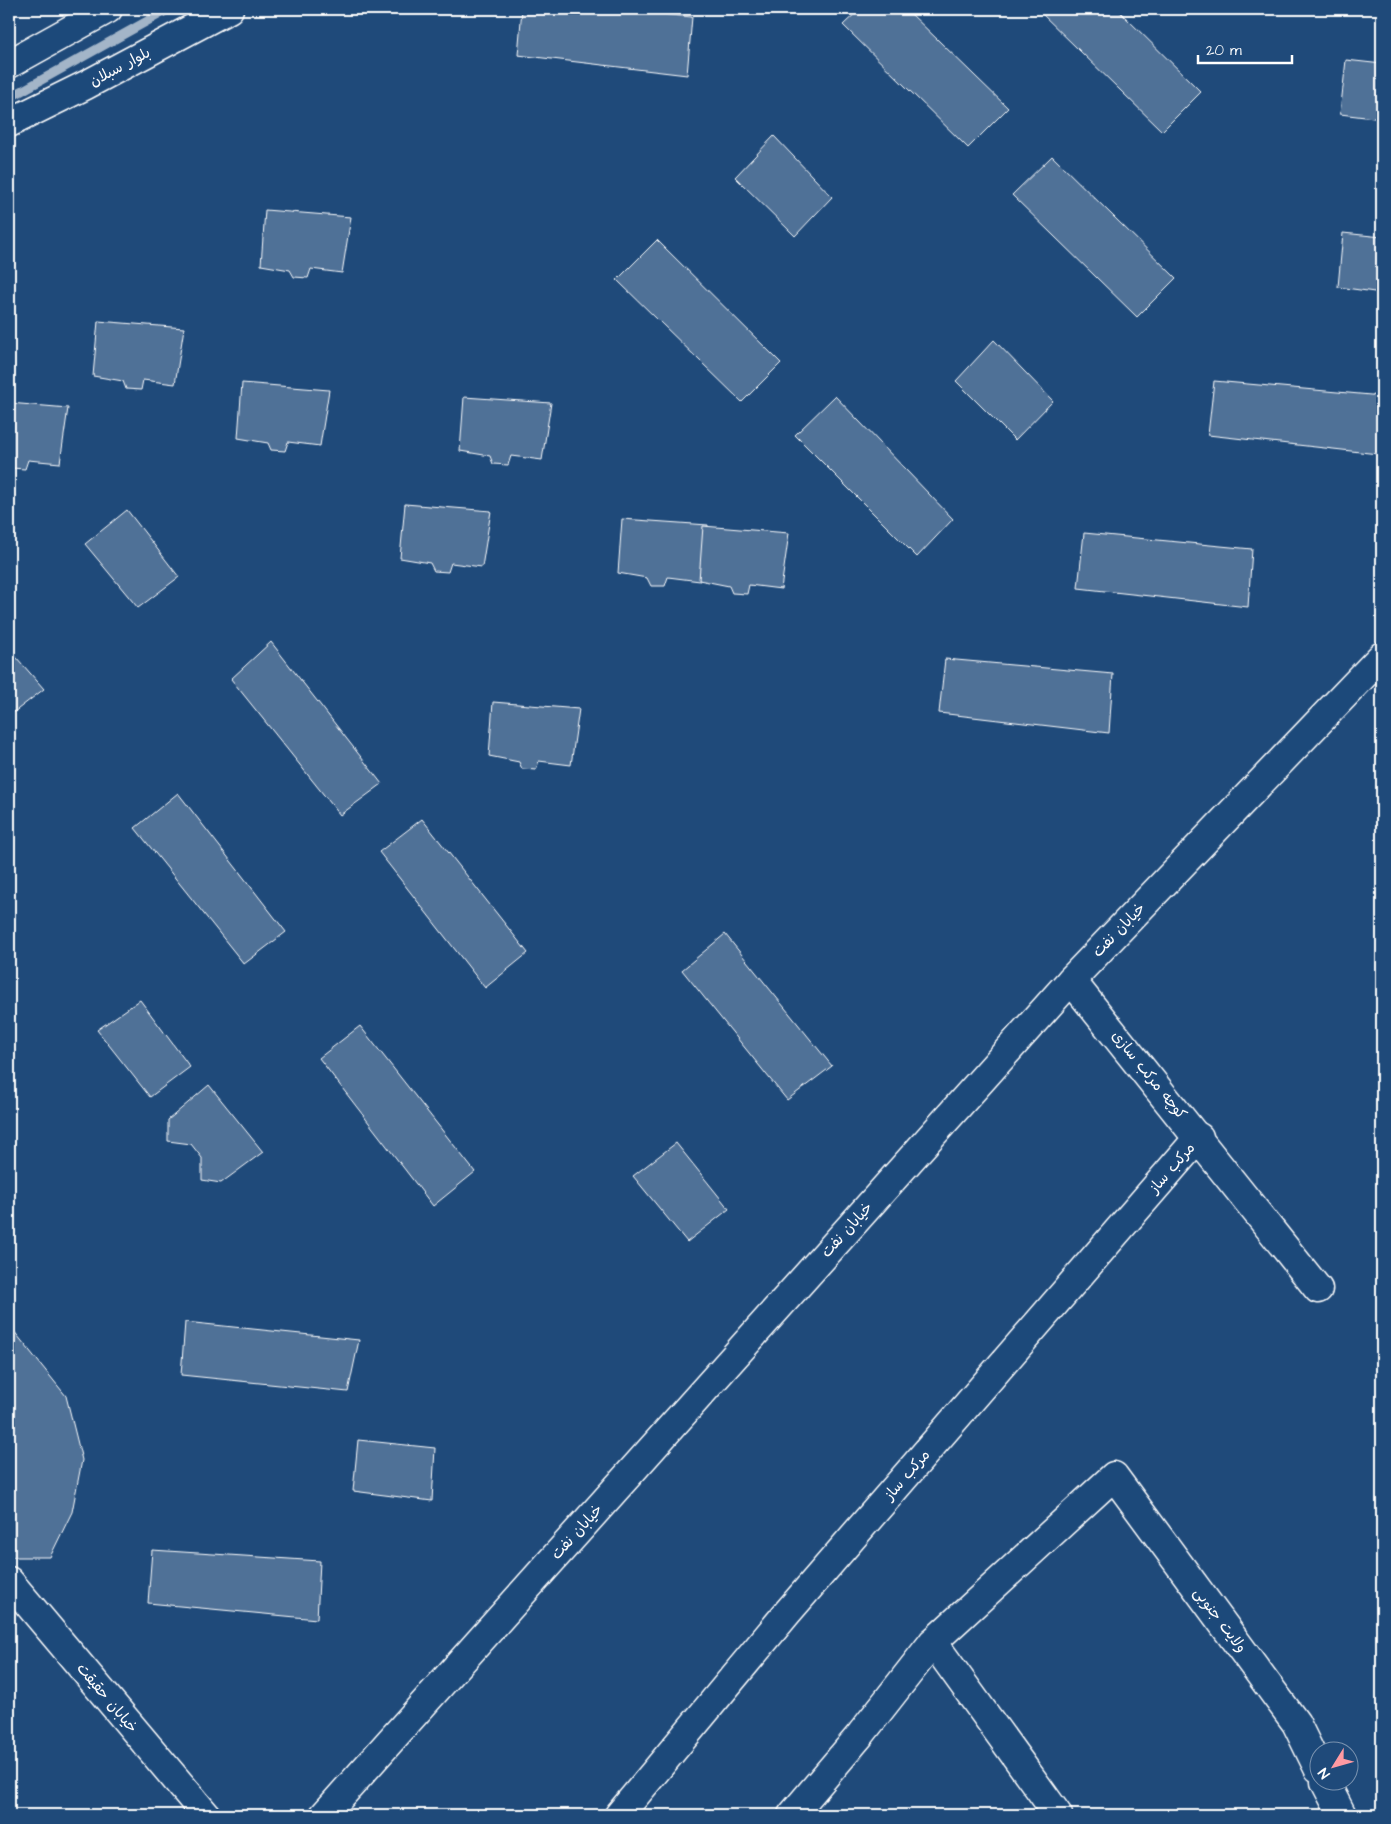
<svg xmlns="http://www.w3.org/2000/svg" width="1391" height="1824" viewBox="0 0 1391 1824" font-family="'Architects Daughter','Playpen Sans Arabic',sans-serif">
<rect width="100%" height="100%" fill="#1f4a7a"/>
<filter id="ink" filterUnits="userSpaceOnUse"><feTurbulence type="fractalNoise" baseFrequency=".02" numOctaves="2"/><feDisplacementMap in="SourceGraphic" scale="10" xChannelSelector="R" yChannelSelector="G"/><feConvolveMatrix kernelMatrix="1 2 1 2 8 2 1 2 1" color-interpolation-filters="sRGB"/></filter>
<g filter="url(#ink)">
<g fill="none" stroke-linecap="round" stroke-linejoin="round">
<polyline stroke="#a3b5c8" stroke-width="9" points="9,98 169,9"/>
</g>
<g fill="#507197" stroke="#fff">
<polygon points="522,9 607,9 692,17 687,75 518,55"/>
<polygon points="860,9 906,9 1008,108 968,148 843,25"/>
<polygon points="1037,9 1117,9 1201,92 1162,131"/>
<polygon points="1346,60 1382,64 1382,119 1340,114"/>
<polygon points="774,136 832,197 795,236 735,177"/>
<polygon points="1052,156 1176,278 1137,317 1012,195"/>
<polygon points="265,210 351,217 342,273 311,269 308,278 294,277 290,270 261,265"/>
<polygon points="1343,233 1382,237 1382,293 1338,287"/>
<polygon points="657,240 781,363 742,402 617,280"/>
<polygon points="98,321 184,328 175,384 143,380 141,390 126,389 123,381 93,376"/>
<polygon points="994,340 1053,401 1015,440 956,381"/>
<polygon points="1214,381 1382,396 1378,454 1208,435"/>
<polygon points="242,383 329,390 320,446 288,442 285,451 271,450 268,443 238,438"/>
<polygon points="835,396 953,519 917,557 795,435"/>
<polygon points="464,397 551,403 542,460 511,456 508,465 493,464 490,456 460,451"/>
<polygon points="9,403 68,408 60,463 28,460 25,469 11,468 9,463"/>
<polygon points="405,504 491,511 482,567 451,563 448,572 434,571 430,563 400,558"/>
<polygon points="127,510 179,577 138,608 85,544"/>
<polygon points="622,519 708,525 700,581 668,577 665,586 651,586 647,578 618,573"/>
<polygon points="703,526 789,533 781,589 749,585 747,594 732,593 729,586 699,580"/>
<polygon points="1084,533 1252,549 1248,607 1078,588"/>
<polygon points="271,642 382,784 340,815 231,679"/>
<polygon points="9,649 44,689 9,716"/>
<polygon points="945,659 1113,674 1109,733 939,713"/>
<polygon points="493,702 579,709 571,765 539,761 536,770 522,769 519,762 489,756"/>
<polygon points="178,793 286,932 244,964 135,828"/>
<polygon points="422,819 528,953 485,988 379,852"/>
<polygon points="725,934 832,1066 787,1100 682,970"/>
<polygon points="140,1000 190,1067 150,1097 97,1030"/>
<polygon points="360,1026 475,1172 433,1206 319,1058"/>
<polygon points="209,1085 263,1152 221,1183 202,1180 202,1158 191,1144 168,1141 168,1120"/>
<polygon points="676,1143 729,1209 687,1242 633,1176"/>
<polygon points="185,1322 359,1340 348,1392 181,1375"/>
<polygon points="9,1325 66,1396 82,1460 72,1512 50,1557 12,1557 9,1553"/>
<polygon points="358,1440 435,1448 432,1501 353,1491"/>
<polygon points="152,1550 320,1561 317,1619 148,1603"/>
</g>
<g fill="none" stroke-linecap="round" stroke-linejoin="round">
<g stroke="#fff" stroke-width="31">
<g id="street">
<polyline points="1071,980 1318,1289"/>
<polyline points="933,1642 1058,1815"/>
<polyline points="1325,1782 1342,1815"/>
<polyline points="619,1815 787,1613 1199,1137"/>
<polyline points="792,1815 861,1734 933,1642 1114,1476 1296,1723 1318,1768"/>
</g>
</g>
<g stroke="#fff" stroke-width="31">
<g id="secondary">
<polyline points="9,64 108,9"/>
<polyline points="9,123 86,85 229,9"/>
<polyline points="9,1581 206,1815"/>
<polyline points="324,1815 1071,980 1382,656"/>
</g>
</g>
<use href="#street" stroke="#1f4a7a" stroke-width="28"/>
<use href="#secondary" stroke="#1f4a7a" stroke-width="28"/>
</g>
</g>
<g text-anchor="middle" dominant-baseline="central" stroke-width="5" stroke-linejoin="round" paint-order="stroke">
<g font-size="15" fill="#fff" stroke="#1f4a7a">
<text transform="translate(120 67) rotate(-28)">بلوار سبلان</text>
<text transform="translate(1119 930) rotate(-46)">خیابان نفت</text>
<text transform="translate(1149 1075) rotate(51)">کوچه مرکب سازی</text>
<text transform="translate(1172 1168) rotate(-49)">مرکب ساز</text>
<text transform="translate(847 1230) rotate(-48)">خیابان نفت</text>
<text transform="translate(907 1475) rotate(-49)">مرکب ساز</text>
<text transform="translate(577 1532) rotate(-48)">خیابان نفت</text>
<text transform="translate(1220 1620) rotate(53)">ولایت جنوبی</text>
<text transform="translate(107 1698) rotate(50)">خیابان حقیقت</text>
</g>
</g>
<rect width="1391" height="1824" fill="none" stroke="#1f4a7a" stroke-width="30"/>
<rect x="15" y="15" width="1361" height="1794" fill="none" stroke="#fff" stroke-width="2" filter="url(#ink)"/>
<g transform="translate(1334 1766) rotate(233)"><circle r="24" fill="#1f4a7a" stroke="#7992af"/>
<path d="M0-4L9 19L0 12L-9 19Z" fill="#ff9aa2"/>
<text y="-8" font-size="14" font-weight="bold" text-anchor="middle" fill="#ffffff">N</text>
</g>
<path d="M1198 55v8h94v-8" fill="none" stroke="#ffffff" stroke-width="2.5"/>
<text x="1206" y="55" font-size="15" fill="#ffffff" stroke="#1f4a7a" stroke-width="4" paint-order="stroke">20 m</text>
</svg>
